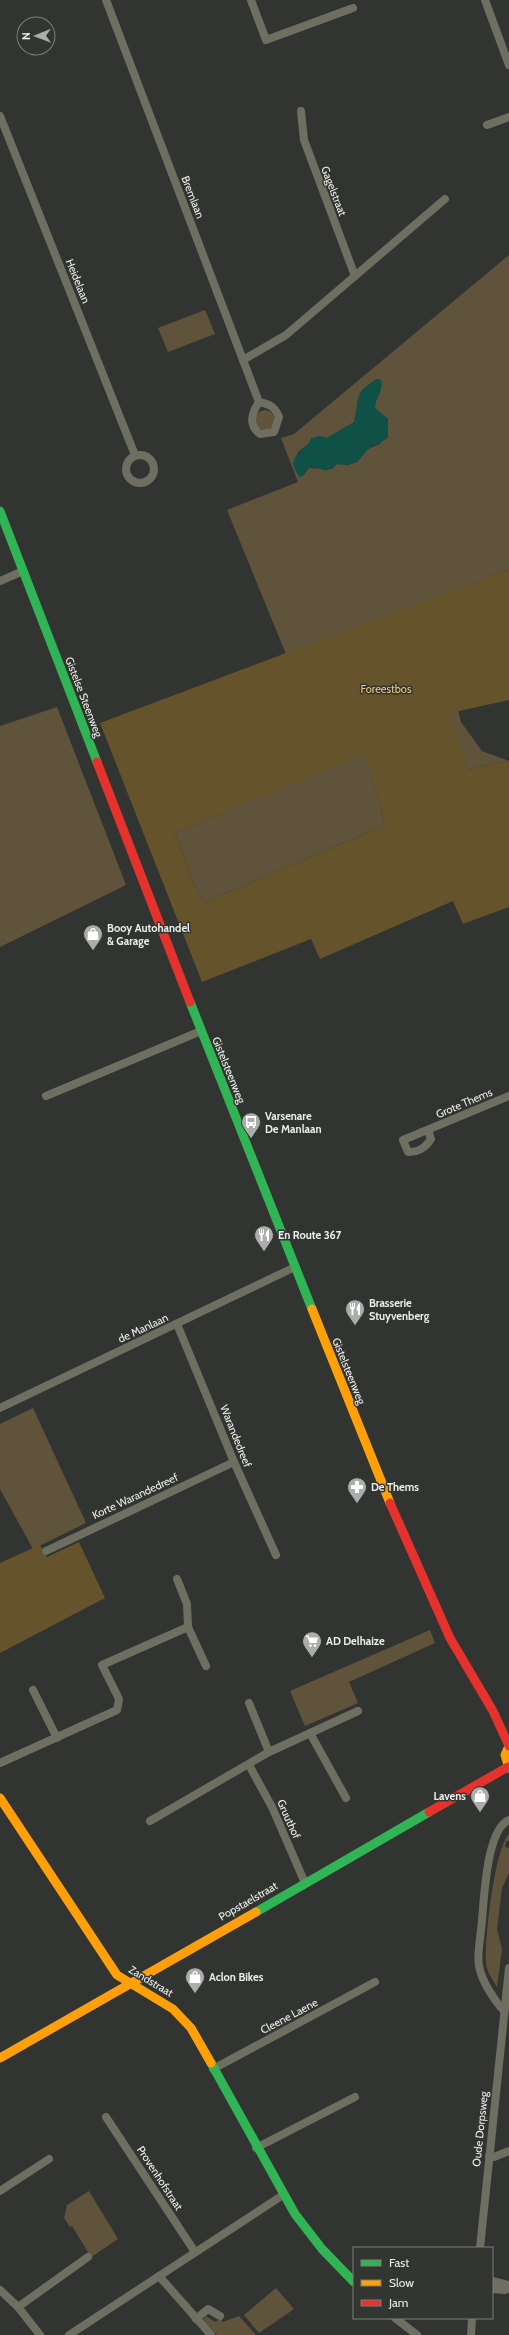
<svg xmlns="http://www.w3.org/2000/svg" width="509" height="2335" viewBox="0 0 509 2335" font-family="Cabin,sans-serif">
<rect width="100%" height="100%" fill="#323431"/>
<g fill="#5f543b" fill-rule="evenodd">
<path d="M 509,255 L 509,569 L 286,654 L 227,510 L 298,482 L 281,438 L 294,434 ZM 377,379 L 381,380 C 383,394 375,397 375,408 L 388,419 L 380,444 L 368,449 L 357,462 L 348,465 L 337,464 L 332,469 L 309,468 L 303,475 L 293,464 L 298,452 L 319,436 L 327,438 L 354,422 C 361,397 352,394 377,379 Z"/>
<polygon points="205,310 215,334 168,352 158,328"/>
<circle cx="265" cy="420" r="10"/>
<polygon points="57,707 126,885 0,947 0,726"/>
<polygon points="458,710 461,722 482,751 509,761 468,769 449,712"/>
<polygon points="365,753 385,825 205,902 195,887 175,833"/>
<polygon points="33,1408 86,1523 33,1549 0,1489 0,1424"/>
<polygon points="430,1630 435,1643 349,1682 358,1703 305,1726 290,1691"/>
<path d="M 509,1834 L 509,1841 L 506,1841 L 505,1847 L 509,1848 L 509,1873 L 502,1888 L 497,1929 L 502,1949 L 497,1987 C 493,1980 486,1971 486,1962 C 485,1938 494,1850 509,1834 Z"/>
<polygon points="89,2191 118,2239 91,2257 72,2226 70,2227 64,2218 67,2205"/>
<polygon points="276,2288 294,2309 259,2333 244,2315"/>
<polygon points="206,2316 215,2322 220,2319 223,2322 239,2316 256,2335 217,2335 203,2320"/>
</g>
<g fill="#64532b" fill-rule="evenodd">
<path d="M 509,569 L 509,700 L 450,713 L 468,769 L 509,761 L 509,907 L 463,924 L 453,901 L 320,959 L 311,939 L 202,982 L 100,723 ZM 365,754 L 385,825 L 205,902 L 195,887 L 175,833 Z"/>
<polygon points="79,1542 105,1598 0,1653 0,1563 40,1545 47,1557"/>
</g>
<path fill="#0f5146" d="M 377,379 L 381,380 C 383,394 375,397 375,408 L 388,419 L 388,438 L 368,449 L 357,462 L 348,465 L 337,464 C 323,477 321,465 309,468 L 303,476 L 299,477 C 283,452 307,454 311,438 L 319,436 L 327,438 L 354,422 C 361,397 352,394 377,379 Z"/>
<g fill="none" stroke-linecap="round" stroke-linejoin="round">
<g stroke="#6e6f61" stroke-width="8">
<path d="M 106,0 L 259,402 C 251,414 248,425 260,434 L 274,432 L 279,417 C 275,407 270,404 259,402"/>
<polyline points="251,0 266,40 353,8"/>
<polyline points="485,0 509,65"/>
<polyline points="301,111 304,140 355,276"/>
<polyline points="0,116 135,455"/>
<polyline points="487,125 509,117"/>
<polyline points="243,360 286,335 445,199"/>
<circle cx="140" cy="469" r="14"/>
<polyline points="0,581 23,571"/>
<polyline points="46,1096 201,1031"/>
<path d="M 428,1130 L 431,1139 C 425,1148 419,1152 408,1152 L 403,1140 L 509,1096"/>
<polyline points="177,1324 234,1462 276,1555"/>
<polyline points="0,1408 295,1267"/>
<polyline points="46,1551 234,1462"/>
<polyline points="177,1579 187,1604 188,1627 206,1666"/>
<polyline points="33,1690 57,1738"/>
<polyline points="249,1703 269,1752"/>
<polyline points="310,1733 346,1798"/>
<polyline points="0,1763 117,1710 119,1699 102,1665 188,1627"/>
<polyline points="249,1765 272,1807 305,1883"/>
<polyline points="150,1821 269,1752 358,1711"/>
<path d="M 504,2011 C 494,2000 482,1982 479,1966 C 477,1955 480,1941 481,1930 C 484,1906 485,1830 509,1820"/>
<polyline points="213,2069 375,1982"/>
<polyline points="106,2117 195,2252"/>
<polyline points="256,2148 355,2097"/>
<polyline points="489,2156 494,2157 509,2151"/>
<polyline points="0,2191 49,2159"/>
<polyline points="480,2248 509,1968"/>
<polyline points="159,2276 211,2335"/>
<polyline points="492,2281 509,2285"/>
<polyline points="492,2289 505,2290 509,2288"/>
<polyline points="0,2290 18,2307 40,2335"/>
<polyline points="18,2307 88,2257"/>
<polyline points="395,2318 417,2335"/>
<polyline points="196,2319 208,2309 220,2316"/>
<polyline points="69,2335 283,2195"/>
<polyline points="471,2335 472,2318"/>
</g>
<g stroke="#30b455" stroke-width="9">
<polyline points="0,511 97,762"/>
<polyline points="190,1002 312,1309"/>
<polyline points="256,1912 429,1812"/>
<polyline points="211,2063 295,2214 322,2249 354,2282"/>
</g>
<g stroke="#ff9f0a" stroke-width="9">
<polyline points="312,1309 390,1503"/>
<polyline points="509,1746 505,1755 509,1768"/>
<polyline points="0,1798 117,1975 173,2009 191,2028 211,2063"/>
<polyline points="0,2058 256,1912"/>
</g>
<g stroke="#e5322d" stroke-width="9">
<polyline points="97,762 190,1002"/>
<polyline points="390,1503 450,1638 493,1711 509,1746"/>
<polyline points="429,1812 508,1767"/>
</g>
</g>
<defs>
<g id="shop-pin" transform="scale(1)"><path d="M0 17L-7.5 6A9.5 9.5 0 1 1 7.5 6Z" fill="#abadaa" stroke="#323530"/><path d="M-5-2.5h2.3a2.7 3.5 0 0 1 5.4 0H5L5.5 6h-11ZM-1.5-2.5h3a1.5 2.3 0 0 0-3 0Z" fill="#fff"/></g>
<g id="bus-pin" transform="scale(1)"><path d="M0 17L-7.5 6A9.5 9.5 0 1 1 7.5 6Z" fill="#abadaa" stroke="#323530"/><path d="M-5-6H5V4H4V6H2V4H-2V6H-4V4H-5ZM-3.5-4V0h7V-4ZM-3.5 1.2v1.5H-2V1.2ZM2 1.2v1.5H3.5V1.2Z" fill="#fff"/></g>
<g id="restaurant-pin" transform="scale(1)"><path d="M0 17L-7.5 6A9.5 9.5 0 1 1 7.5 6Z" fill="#abadaa" stroke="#323530"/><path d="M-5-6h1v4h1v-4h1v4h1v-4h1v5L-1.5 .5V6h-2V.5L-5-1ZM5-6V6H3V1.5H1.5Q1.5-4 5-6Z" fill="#fff"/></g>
<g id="pharmacy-pin" transform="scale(1)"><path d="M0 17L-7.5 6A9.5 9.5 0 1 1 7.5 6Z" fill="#abadaa" stroke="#323530"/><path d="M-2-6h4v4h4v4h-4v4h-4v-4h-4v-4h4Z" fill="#fff"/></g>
<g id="supermarket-pin" transform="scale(1)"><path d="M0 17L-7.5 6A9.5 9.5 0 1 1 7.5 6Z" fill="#abadaa" stroke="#323530"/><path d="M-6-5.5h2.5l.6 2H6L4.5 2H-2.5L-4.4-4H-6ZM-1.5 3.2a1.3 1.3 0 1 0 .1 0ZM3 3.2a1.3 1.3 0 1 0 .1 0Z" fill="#fff"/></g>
</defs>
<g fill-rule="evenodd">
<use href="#shop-pin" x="93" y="934"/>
<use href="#bus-pin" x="251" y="1122"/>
<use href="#restaurant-pin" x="264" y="1235"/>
<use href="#restaurant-pin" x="355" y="1309"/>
<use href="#pharmacy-pin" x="357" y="1487"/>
<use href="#supermarket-pin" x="312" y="1641"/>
<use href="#shop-pin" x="480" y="1796"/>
<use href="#shop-pin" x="195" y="1977"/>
</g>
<g text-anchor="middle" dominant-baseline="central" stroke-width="3" stroke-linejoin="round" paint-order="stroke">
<g font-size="11" fill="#eceeeb" stroke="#323530">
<text transform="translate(334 191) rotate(69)">Gagelstraat</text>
<text transform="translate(193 197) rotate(69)">Bremlaan</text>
<text transform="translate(78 281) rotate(68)">Heidelaan</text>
<text transform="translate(84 697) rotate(69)">Gistelse Steenweg</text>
<text transform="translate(229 1070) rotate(68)">Gistelsteenweg</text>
<text transform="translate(464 1103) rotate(-23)">Grote Thems</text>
<text transform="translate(143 1328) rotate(-25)">de Manlaan</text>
<text transform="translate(349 1371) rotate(68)">Gistelsteenweg</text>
<text transform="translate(236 1436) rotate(68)">Warandedreef</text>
<text transform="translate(135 1496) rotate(-25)">Korte Warandedreef</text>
<text transform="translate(289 1819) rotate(66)">Gruuthof</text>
<text transform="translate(248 1901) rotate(-30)">Popstaelstraat</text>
<text transform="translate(151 1981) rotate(31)">Zandstraat</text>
<text transform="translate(289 2016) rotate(-28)">Cleene Laene</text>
<text transform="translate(480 2129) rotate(-84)">Oude Dorpsweg</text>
<text transform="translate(160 2178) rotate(57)">Provenhofstraat</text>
</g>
<g font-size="11" fill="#eac980" stroke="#323530">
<text x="386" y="689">Foreestbos</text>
</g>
<g font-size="11" font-weight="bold" fill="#eceeeb" stroke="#323530" text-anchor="start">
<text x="107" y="928">Booy Autohandel<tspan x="107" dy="13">&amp; Garage</tspan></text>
<text x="265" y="1116">Varsenare<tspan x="265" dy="13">De Manlaan</tspan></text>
<text x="278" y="1235">En Route 367</text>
<text x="369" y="1303">Brasserie<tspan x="369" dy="13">Stuyvenberg</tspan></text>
<text x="371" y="1487">De Thems</text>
<text x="326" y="1641">AD Delhaize</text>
<text x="466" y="1796" text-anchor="end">Lavens</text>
<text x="209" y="1977">Aclon Bikes</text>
</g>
</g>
<rect x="353" y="2247" width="140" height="72" fill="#323530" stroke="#7c7f7b"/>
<rect x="361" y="2260" width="20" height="6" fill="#30b455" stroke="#7c7f7b"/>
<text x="389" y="2267" font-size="12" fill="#eceeeb">Fast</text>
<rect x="361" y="2280" width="20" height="6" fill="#ff9f0a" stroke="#7c7f7b"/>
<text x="389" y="2287" font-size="12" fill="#eceeeb">Slow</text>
<rect x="361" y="2300" width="20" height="6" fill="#e5322d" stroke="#7c7f7b"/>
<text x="389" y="2307" font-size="12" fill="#eceeeb">Jam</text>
<g transform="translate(36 36) rotate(269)"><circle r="19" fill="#323530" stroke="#7c7f7b"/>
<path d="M0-3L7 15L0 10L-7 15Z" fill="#abadaa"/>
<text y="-6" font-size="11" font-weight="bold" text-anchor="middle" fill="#eceeeb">N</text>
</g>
</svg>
